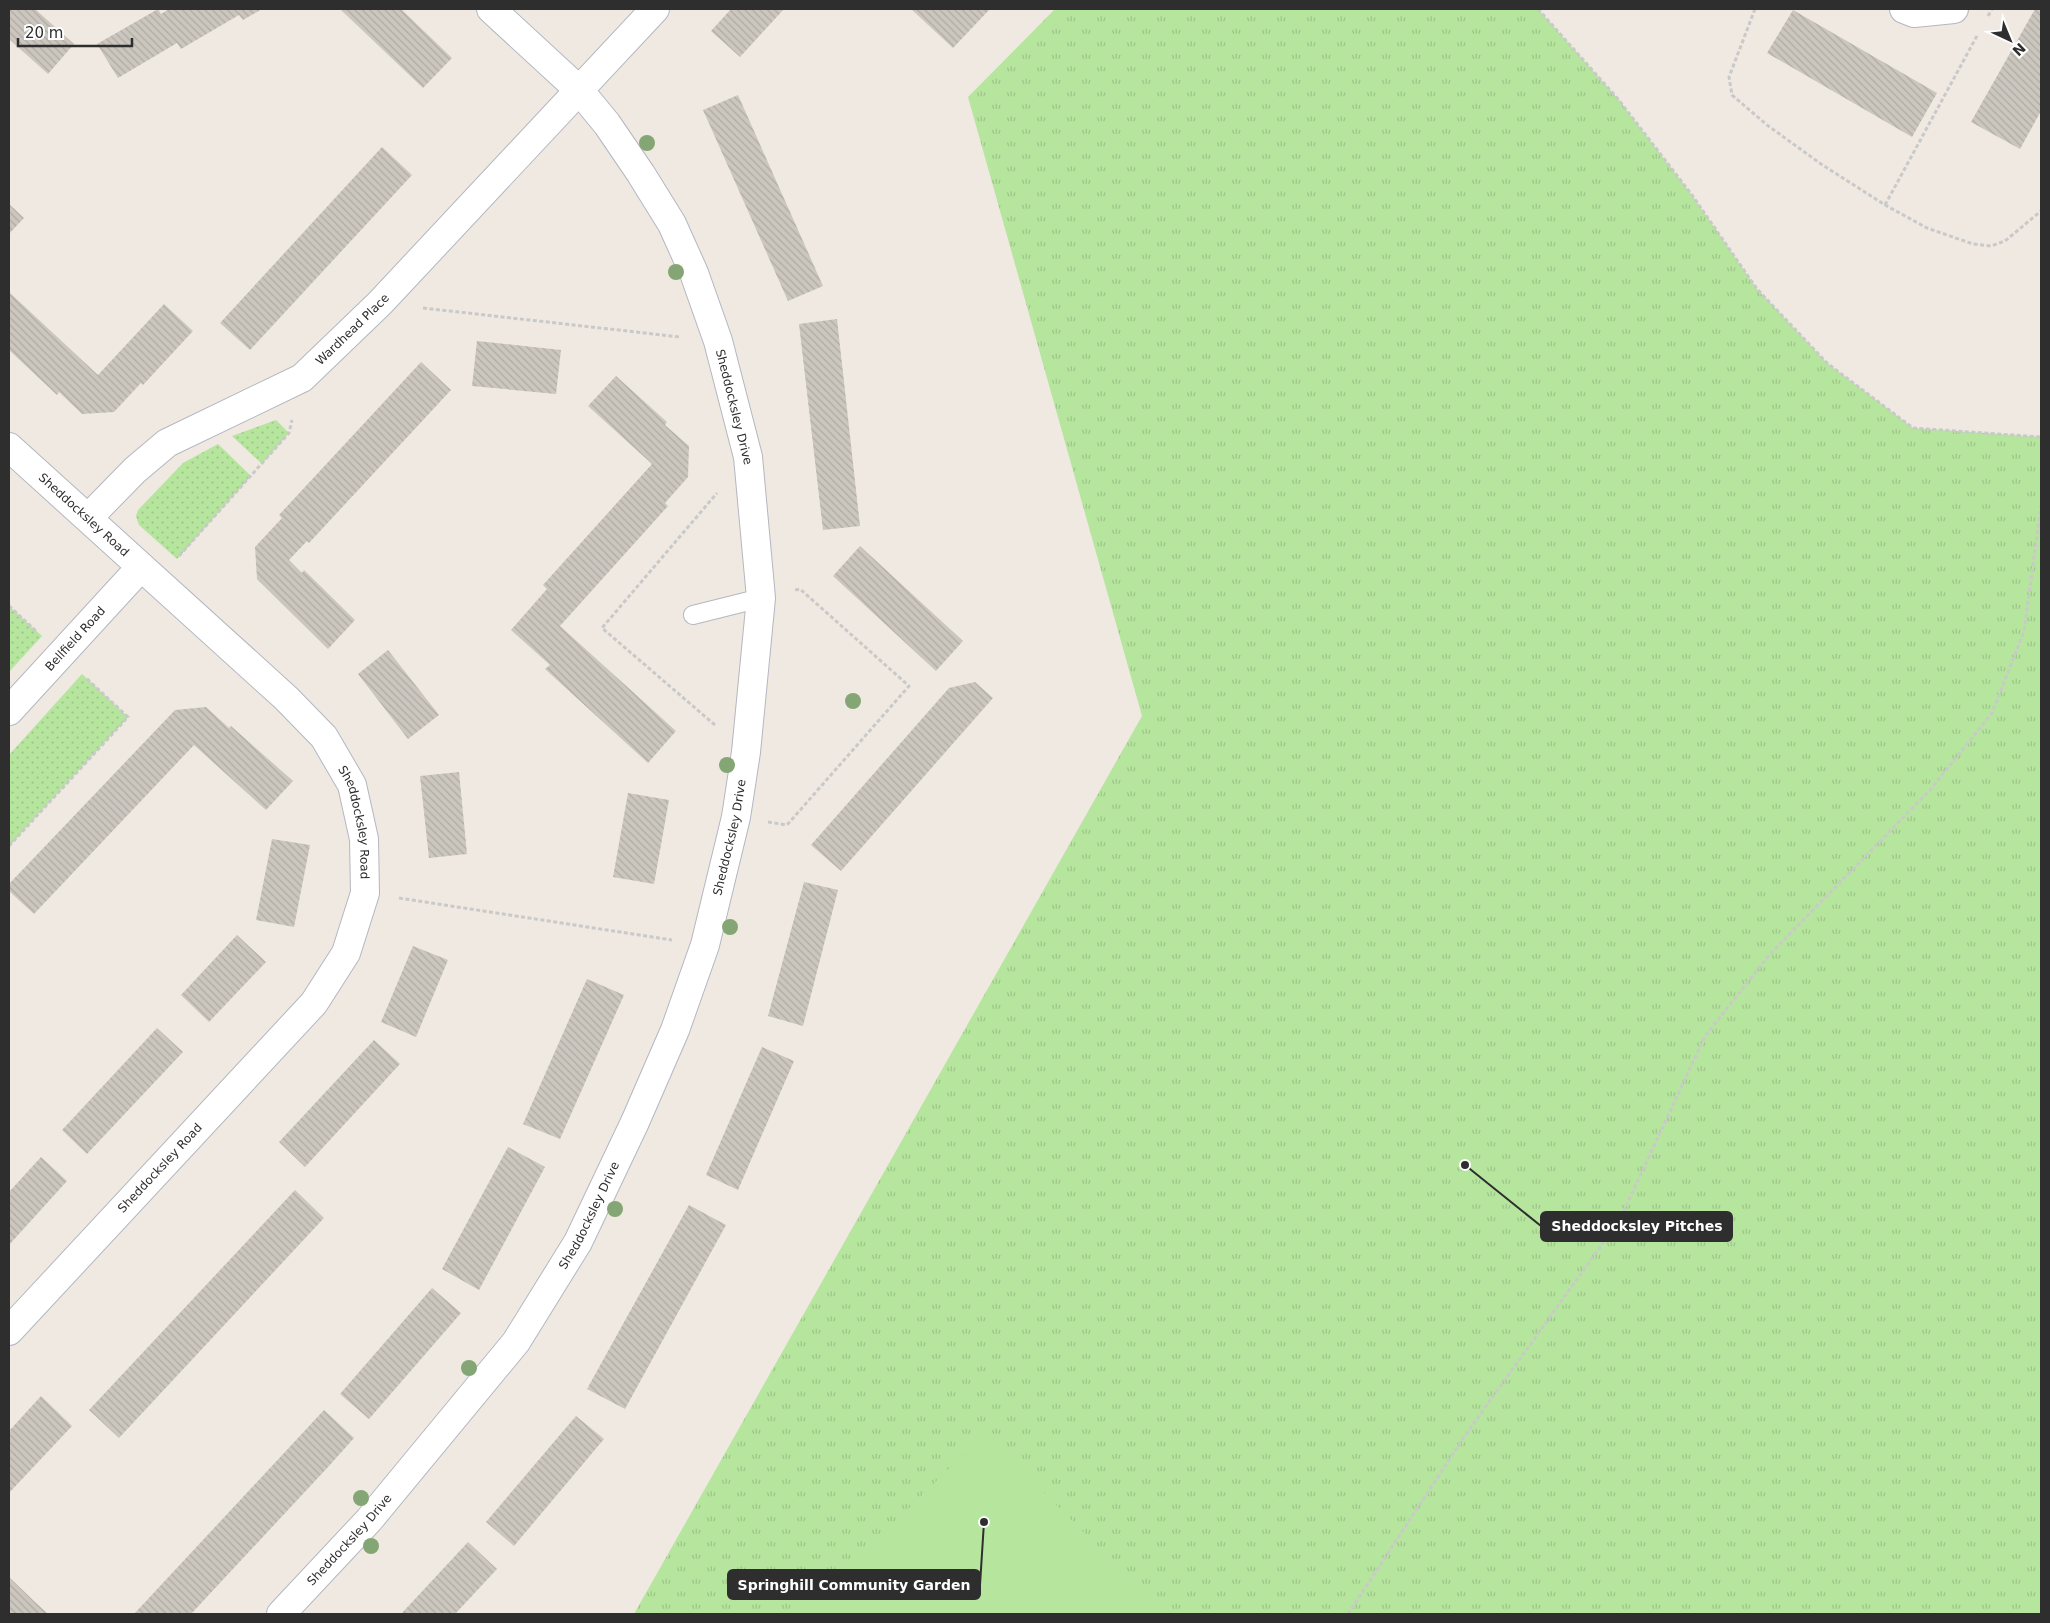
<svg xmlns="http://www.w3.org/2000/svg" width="2050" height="1623" viewBox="0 0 2050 1623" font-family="'DejaVu Sans',sans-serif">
<defs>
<pattern id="grass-dots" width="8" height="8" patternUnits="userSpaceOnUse" patternTransform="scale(1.25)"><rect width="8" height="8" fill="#b6e59e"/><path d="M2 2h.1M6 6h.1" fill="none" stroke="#9dc588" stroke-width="1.8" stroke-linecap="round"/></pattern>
<pattern id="park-tufts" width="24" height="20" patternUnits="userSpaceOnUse" patternTransform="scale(1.25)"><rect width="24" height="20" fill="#b6e59e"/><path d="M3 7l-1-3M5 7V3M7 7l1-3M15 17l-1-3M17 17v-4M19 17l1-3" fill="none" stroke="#9dc588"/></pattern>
<pattern id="building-back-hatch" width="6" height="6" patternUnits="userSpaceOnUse" patternTransform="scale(1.25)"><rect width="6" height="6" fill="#cbc7bf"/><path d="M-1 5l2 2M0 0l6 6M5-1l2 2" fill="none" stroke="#afaba4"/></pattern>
</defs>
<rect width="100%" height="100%" fill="#efe9e1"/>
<g fill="url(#grass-dots)">
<polygon points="276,420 289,433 262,464 232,436"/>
<polygon points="218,444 251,476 177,559 139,525 136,516 138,510 183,463"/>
<polygon points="9,606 42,636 9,672"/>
<polygon points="82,674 128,717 9,846 9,755"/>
</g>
<polygon fill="url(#park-tufts)" points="1055,9 1538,9 1618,99 1692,195 1757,289 1827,363 1913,428 2041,437 2041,1614 634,1614 1142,716 968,97"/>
<polygon fill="#b6e59e" points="985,1433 1165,1614 810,1614 806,1610"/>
<g fill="url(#building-back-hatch)">
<polygon points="9,9 35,9 74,44 48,74 9,39"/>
<polygon points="158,9 161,14 169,9 262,9 243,20 239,15 181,49 177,43 118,78 97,44"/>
<polygon points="340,9 401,9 452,58 423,88"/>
<polygon points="731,9 784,9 740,57 711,31"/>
<polygon points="911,9 990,9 953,48"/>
<polygon points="2035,9 2041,9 2041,111 2020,149 1971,122"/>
<polygon points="1793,10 1937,93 1912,137 1767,53"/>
<polygon points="738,95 823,286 788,301 703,110"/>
<polygon points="382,147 412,175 250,350 220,323"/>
<polygon points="9,204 24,218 9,234"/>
<polygon points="9,292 98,375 164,304 193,331 143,385 141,383 114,412 82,414 59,392 57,395 9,350"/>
<polygon points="837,319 860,526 823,530 799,324"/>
<polygon points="477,341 561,350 556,394 472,386"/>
<polygon points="421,362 451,390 309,543 307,541 289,560 302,573 304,570 355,620 328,649 257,579 255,547 282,518 279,515"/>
<polygon points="616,376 667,422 665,425 689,446 688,477 665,503 668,506 560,626 676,731 648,763 545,669 550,665 511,630 547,589 543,585 652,464 588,406"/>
<polygon points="860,546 963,641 936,671 833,576"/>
<polygon points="388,650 439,715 408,739 358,674"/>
<polygon points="975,682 993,698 841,871 811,845 949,688"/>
<polygon points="206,707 229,728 231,726 293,781 266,810 194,745 34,914 9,891 9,884 175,710"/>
<polygon points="459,772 467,854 429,858 420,776"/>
<polygon points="628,793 669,800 654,884 613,877"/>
<polygon points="272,839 310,845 294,927 256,920"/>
<polygon points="804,882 838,890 803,1026 768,1016"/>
<polygon points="237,935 266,962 209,1022 181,995"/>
<polygon points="413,946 448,960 416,1037 381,1022"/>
<polygon points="587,979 624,995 560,1139 523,1124"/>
<polygon points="157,1028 183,1052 87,1154 62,1130"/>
<polygon points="374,1040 400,1064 305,1167 279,1142"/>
<polygon points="762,1047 794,1061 738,1190 706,1175"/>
<polygon points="508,1147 545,1167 479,1290 442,1269"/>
<polygon points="41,1157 67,1181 9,1245 9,1192"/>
<polygon points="295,1190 324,1218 119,1438 89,1410"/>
<polygon points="689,1205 726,1225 625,1409 587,1389"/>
<polygon points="432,1288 461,1313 369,1419 340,1394"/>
<polygon points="41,1396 72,1426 9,1493 9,1431"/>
<polygon points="324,1410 354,1438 329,1466 191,1614 134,1614"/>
<polygon points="576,1416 604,1439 514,1546 486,1522"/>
<polygon points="468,1542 497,1569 471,1597 455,1614 401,1614"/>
<polygon points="9,1577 35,1602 48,1614 9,1614"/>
</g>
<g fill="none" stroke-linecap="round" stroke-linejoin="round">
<g stroke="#b4b7c1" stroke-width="20">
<polyline id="lane" points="693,615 761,598"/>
</g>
<g stroke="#b4b7c1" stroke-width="30">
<g id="street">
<polyline points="1904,9 1914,13 1954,9"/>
<path id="s1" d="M 9,447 L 286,698 L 324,737 L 352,785 L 364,839 L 365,893 L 346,953 L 314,1003 L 9,1331"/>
<path id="s2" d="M 88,518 L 135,470 L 167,443 L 302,378 L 380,303 L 655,9"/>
<path id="s3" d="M 9,711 L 141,567"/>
<path id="s4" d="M 281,1614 L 369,1520 L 516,1342 L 578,1242 L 635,1122 L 675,1030 L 705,945 L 736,817 L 746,752 L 761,598 L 748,457 L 718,341 L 694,273 L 672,224 L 641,174 L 607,124 L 579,90 L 491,9"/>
</g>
</g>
<g stroke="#c9c9c9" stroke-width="3" stroke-dasharray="4 2.5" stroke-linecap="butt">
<polyline points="1538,9 1618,99 1692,195 1757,289 1827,363 1913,428 2041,437"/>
<polyline points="1755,9 1729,77 1732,95 1767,125 1821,164 1885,205 1927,228 1973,244 1991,246 2005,241 2041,211"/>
<polyline points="1988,16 1992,9"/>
<polyline points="1885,205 1978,34"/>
<polyline points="423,308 680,337"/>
<polyline points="179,556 289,433 292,420"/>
<polyline points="9,606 36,631"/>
<polyline points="715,725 602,628 717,493"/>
<polyline points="768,822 787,825 909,686 800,589 795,590"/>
<polyline points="9,846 128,717 86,678"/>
<polyline points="399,898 672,940"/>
<polyline points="1348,1614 1464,1437 1620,1219 1705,1036 1770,954 1930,790 1992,713 2024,631 2041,506"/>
</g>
<use href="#lane" stroke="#fff" stroke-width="18"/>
<use href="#street" stroke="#fff" stroke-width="28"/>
</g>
<g fill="#84a574">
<circle cx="647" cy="143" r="8"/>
<circle cx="676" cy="272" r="8"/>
<circle cx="853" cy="701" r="8"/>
<circle cx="727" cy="765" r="8"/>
<circle cx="730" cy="927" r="8"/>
<circle cx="615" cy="1209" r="8"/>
<circle cx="469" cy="1368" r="8"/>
<circle cx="361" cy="1498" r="8"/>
<circle cx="371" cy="1546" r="8"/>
</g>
<g text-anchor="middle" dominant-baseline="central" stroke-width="5" stroke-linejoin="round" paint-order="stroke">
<g font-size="12" fill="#2e2e2e" stroke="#fff">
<text stroke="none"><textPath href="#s2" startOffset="329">Wardhead Place</textPath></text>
<text transform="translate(734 407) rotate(76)">Sheddocksley Drive</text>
<text stroke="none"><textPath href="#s1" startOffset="101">Sheddocksley Road</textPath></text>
<text stroke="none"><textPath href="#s3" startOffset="98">Bellfield Road</textPath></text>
<text stroke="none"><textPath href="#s1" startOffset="521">Sheddocksley Road</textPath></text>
<text stroke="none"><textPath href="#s4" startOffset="911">Sheddocksley Drive</textPath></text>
<text transform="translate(160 1168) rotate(-47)">Sheddocksley Road</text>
<text stroke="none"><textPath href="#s4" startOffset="506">Sheddocksley Drive</textPath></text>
<text stroke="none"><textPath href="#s4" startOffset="101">Sheddocksley Drive</textPath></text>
</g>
</g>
<path fill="none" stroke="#2e2e2e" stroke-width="2" d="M1465 1165L1541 1226M984 1522L980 1585"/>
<g fill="#2e2e2e" stroke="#fff" stroke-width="2">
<circle cx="1465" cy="1165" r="5"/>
<circle cx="984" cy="1522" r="5"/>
</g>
<g fill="#2e2e2e" stroke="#2e2e2e" stroke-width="2">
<rect x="1541" y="1212" width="191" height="29" rx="5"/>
<rect x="728" y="1570" width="252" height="29" rx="5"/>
</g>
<g font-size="14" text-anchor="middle" font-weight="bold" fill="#fff">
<text x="1637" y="1231">Sheddocksley Pitches</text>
<text x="854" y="1590">Springhill Community Garden</text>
</g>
<rect width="2050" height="1623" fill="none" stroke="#2e2e2e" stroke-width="20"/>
<g transform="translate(2010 40) rotate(136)" stroke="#ffffff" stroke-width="4" paint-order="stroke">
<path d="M0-4L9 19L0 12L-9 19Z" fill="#2e2e2e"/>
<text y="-8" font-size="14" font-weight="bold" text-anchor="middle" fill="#2e2e2e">N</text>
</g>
<path d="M18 38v8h114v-8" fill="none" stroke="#2e2e2e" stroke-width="2.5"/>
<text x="25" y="38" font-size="15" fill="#2e2e2e" stroke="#ffffff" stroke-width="4" paint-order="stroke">20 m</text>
</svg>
